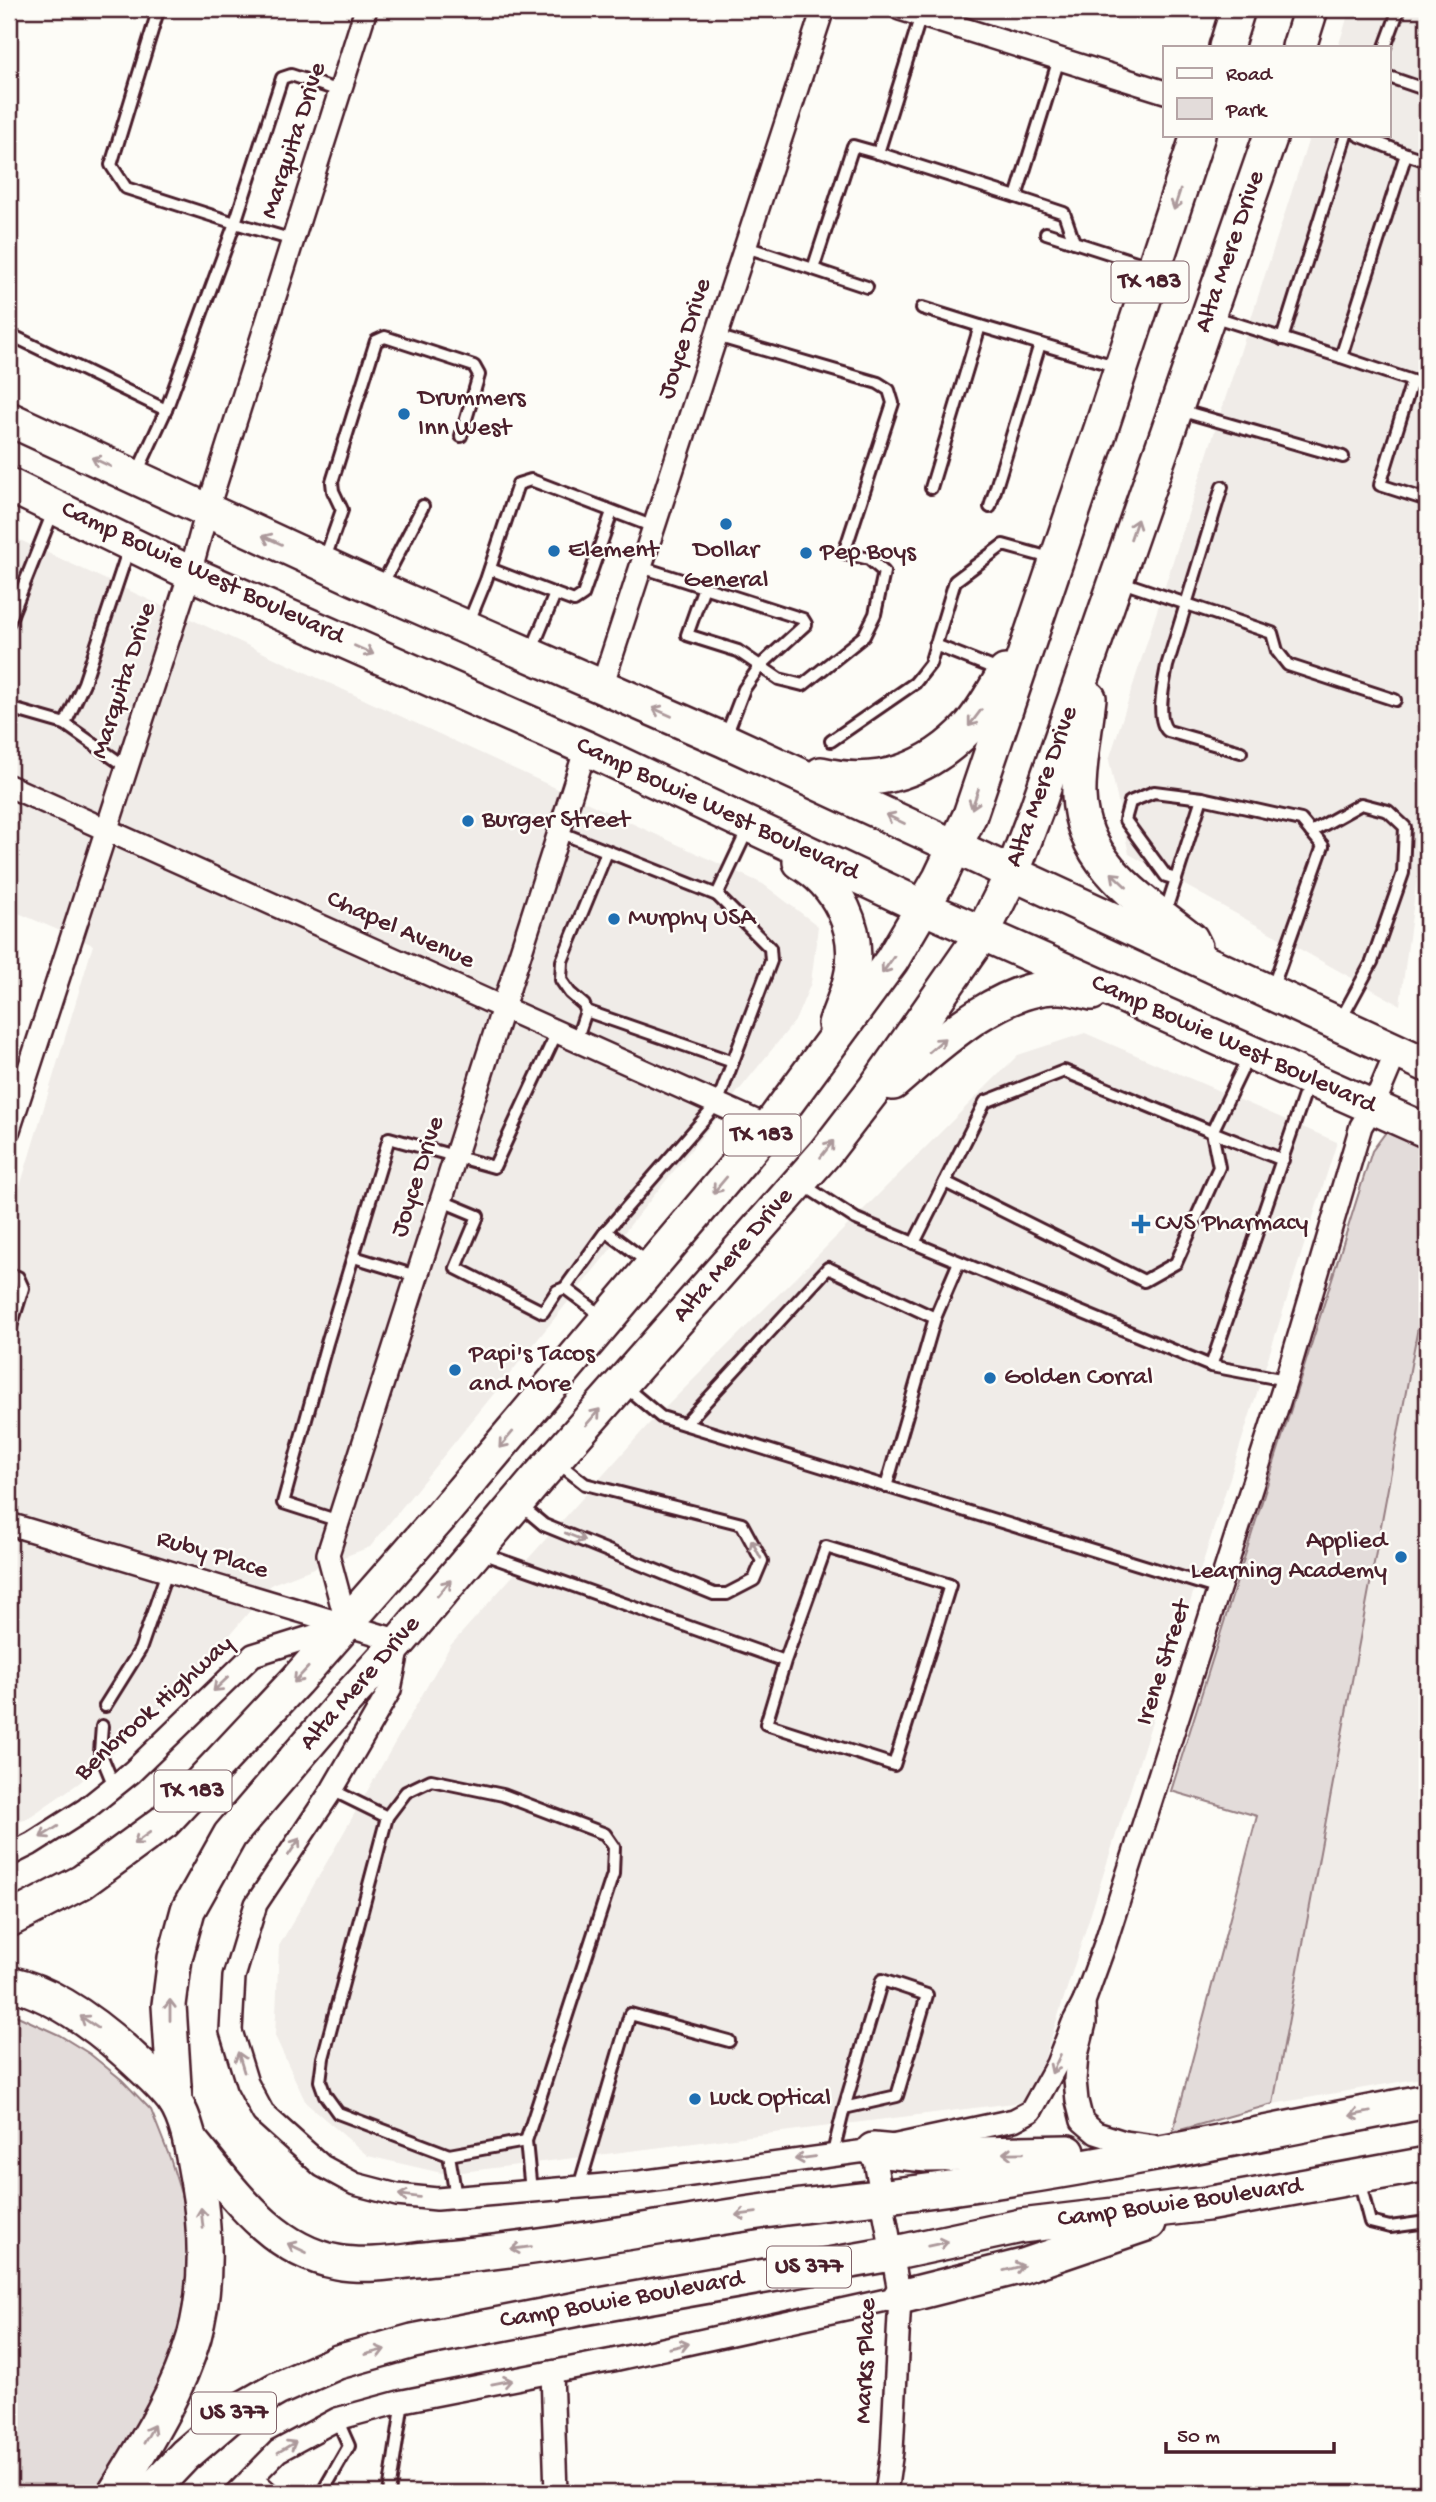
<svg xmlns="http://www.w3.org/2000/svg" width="1436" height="2502" viewBox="0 0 1436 2502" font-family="'Gochi Hand',sans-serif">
<rect width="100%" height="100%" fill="#fdfcf7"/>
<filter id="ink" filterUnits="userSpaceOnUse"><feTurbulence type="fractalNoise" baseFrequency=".0143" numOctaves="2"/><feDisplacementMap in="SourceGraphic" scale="14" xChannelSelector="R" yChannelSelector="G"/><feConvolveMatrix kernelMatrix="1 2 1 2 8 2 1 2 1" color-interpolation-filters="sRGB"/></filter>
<g filter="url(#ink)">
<g fill="#f0ece8">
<polygon points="1350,9 1427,9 1427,803 1400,1005 1129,854 1109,760 1310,135 1389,135 1389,47 1338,47"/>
<polygon points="9,535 763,884 818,926 811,983 795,1021 370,1547 272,1584 186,1688 79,1783 28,1818 9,1827 9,1223 93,945 9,909"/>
<polygon points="1085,1033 1337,1142 1031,2101 446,2174 368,2156 306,2103 275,2036 279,1946 450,1646 647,1426 1018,1055"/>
<polygon points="1427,1279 1427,2077 1273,2104 1323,1835"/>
</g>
<g fill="#e3dcda" stroke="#967e82" stroke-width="2">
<polygon points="1386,1132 1427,1150 1427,1279 1273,2104 1173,2132 1257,1816 1171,1791 1372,1151"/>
<polygon points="9,2012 59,2035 90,2054 122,2080 151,2110 170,2158 182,2197 190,2248 179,2331 155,2395 119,2456 93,2493 9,2493"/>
</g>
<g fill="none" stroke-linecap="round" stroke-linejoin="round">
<g stroke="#4a1f2b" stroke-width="16">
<g id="lane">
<polyline points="158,11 111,165 126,188 235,223 282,78 291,75 340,91"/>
<polyline points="921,15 878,153 1016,197"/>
<polyline points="1385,47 1399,9"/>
<polyline points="1059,59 1016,197 1064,213 1074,242 1152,267"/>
<polyline points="1389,77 1427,90"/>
<polyline points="1406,154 1427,161"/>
<polyline points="1046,233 1074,242"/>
<polyline points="746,247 813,269 853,146 878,153"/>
<polyline points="813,269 867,287"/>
<polyline points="922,308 980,326"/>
<polyline points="1212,316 1341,357 1406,154 1358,135"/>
<polyline points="9,334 166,410 136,475"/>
<polyline points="716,336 878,383 889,390 893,403 844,553 869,559 884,572 875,614 864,636 803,685 779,679 760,666 744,689 726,736"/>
<polyline points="1282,339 1346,135"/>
<polyline points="1341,357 1427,386"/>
<polyline points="1412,381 1380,485 1427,500"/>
<polyline points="166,410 235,223 293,240"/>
<polyline points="1179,410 1343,457"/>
<path d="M 1222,487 L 1167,666 C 1164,682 1155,720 1168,731 L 1241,752"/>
<polyline points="931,488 980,326 1118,367"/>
<polyline points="990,507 1040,344"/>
<polyline points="324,561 342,510 333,491 332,482 376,341 385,337 474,366 479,375 461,436"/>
<polyline points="641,567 803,619 806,624 760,666 738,651 687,635 704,587"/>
<polyline points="490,569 555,594 531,652"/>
<polyline points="1119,581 1272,633 1277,651 1288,665 1395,700"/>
<polyline points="381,587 423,506"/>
<polyline points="555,594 574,601 583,595 612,512"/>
<polyline points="9,622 53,512"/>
<polyline points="468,624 486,580 518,484 531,480 654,527"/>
<polyline points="935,645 1001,671"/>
<polyline points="9,708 65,724 84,683 129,548"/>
<polyline points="65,724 126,767"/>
<polyline points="831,741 915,683 930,664 955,581 1003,545 1054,559"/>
<polyline points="559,832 717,895"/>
<polyline points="1311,832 1361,804 1388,811 1405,827 1403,873 1372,962 1340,1021"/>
<polyline points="1176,879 1166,876 1125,820 1130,802 1154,792 1202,798"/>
<polyline points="1165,913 1202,798 1301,820 1323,846 1272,989"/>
<polyline points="586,1011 733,1062"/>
<polyline points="576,1041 586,1011 584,1005 570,993 561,980 562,961 607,852"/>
<polyline points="1212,1132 1283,1160"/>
<polyline points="945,1182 1144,1281 1176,1263 1219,1167 1212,1132"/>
<polyline points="802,1184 856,1219 1211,1366 1286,1380"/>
<polyline points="442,1201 478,1216 456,1268 543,1312 557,1291 565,1288 605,1318"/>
<polyline points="914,1243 985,1102 1064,1071 1212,1132 1248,1057"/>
<polyline points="354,1257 416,1276"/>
<polyline points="650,1264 606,1231 717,1104 771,961 770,948 717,895 749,827"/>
<polyline points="9,1274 18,1277 23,1288 9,1333"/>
<polyline points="565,1288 606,1231"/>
<polyline points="935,1318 959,1262"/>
<polyline points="1211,1366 1309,1081"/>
<polyline points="624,1386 661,1417 1219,1589"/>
<polyline points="685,1424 828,1268 935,1318 886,1487"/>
<polyline points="519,1504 544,1525 714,1594 727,1594 754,1580 762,1561 742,1524 585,1484 557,1462"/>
<polyline points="339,1521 283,1503 327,1343 389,1138 494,1167 557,1032"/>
<polyline points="481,1553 785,1661 766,1724 894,1765 950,1585 826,1547 785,1661"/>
<polyline points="105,1706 140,1650 167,1572"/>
<polyline points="102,1726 100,1752 114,1786"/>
<polyline points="332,1790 387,1817 323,2058 320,2081 325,2095 338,2113 449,2155 456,2197"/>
<polyline points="387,1817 406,1792 431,1780 503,1795 605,1834 614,1847 613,1874 526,2141 531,2191"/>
<polyline points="833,2153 844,2108 882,1980 927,1995 897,2096 844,2108"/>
<polyline points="449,2155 526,2141"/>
<polyline points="1359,2180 1370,2222 1390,2227 1427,2222"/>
<polyline points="579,2187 630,2014 729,2041"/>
<polyline points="255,2475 275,2493"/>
<polyline points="322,2493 349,2446 337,2419"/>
<polyline points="389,2493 403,2401"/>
</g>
</g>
<g stroke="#4a1f2b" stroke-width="26">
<g id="street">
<polyline points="900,9 1165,92"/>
<polyline points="602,686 823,9"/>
<polyline points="9,786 769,1127"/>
<polyline points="9,1130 190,573 207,511 366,9"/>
<polyline points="9,1524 400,1641 390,1690 332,1790 256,1904 234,1977 231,2031 247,2083 263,2113 322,2166 355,2184 397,2195 437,2199 640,2182 873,2150 1014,2120 1031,2111 1057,2064 1073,2023 1084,2002"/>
<polyline points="347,1625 328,1554 586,748"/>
<polyline points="9,1855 31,1844 86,1809 132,1772 253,1655 342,1627"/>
<polyline points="1153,2146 1124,2142 1096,2133 1082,2121 1077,2101 1075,2080 1077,2055 1085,2023 1084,2002 1105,1944 1286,1380 1361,1126 1373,1107 1397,1050"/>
<polyline points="873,2150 900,2297 892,2451 886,2493"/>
<polyline points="552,2372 556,2493"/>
<polyline points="237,2493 278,2451 337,2419 403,2401 613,2360 900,2297"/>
</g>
</g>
<g stroke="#4a1f2b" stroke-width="38">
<g id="primary">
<polyline points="1226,47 1238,9"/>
<polyline points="1299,47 1311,9"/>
<polyline points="9,419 356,579 724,740 1427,1065"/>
<polyline points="9,485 190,573 586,748 923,907 1427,1131"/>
<path d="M 1089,698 C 1086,727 1078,767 1079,795 C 1081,864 1143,901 1191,939 L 1195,947"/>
<path d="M 821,774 C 878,788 929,770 969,727 C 983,711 994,690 1005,672"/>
<path d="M 800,862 C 838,884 860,929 852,972 C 849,990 841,1007 835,1024"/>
<path d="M 893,1083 C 935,1047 1000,985 1060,987 C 1070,987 1082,991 1092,993"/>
<polyline points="9,1920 82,1882 164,1822 296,1681 440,1517 769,1127 892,960 940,878 970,815 1101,429 1198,135"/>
<path d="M 9,1983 C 51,1992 95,2024 127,2053 C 141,2066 164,2086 175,2102 C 189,2124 192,2153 197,2179 C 206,2230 208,2286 194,2337 C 178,2393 145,2444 115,2493"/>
<polyline points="175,2102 169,2005 175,1958 188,1910 230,1835 344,1702 400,1641 538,1478 825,1153 875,1088 982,934 1012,874 1037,808 1271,135"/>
<path d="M 190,2140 C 231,2189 270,2250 337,2262 C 368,2268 404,2261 434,2258 C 530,2250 624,2233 719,2218 C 807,2203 896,2197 984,2183 C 1133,2161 1280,2129 1427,2101"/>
<polyline points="873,2150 927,2155 1068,2152"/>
<polyline points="900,2297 1023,2266 1149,2223"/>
<polyline points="149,2493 185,2455 233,2414 277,2389 338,2362 413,2341 583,2308 891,2254 1021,2226 1207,2204 1427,2164"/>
</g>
</g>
<use href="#lane" stroke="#fdfcf7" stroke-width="10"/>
<use href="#street" stroke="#fdfcf7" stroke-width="21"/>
<use href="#primary" stroke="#fdfcf7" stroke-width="33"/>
</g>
<defs><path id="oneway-shaft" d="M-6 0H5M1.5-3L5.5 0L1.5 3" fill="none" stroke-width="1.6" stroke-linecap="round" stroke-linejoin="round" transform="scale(1.75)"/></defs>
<g stroke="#ac999b">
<use href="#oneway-shaft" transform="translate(1177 200) rotate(108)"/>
<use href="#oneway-shaft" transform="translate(101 462) rotate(-155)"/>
<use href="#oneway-shaft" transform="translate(1134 529) rotate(-71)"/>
<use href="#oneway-shaft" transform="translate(272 540) rotate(-156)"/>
<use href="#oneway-shaft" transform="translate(364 650) rotate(24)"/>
<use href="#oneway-shaft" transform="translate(662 712) rotate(-156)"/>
<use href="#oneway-shaft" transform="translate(975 718) rotate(127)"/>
<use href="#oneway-shaft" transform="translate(975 799) rotate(109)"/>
<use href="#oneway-shaft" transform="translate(895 819) rotate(-155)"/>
<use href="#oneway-shaft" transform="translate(1119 880) rotate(-137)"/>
<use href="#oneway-shaft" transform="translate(888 965) rotate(125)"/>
<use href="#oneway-shaft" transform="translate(937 1045) rotate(-41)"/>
<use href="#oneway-shaft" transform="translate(827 1149) rotate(-52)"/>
<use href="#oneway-shaft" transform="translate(720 1185) rotate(130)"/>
<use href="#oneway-shaft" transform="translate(593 1417) rotate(-49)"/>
<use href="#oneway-shaft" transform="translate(506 1440) rotate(130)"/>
<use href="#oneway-shaft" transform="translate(575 1537) rotate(22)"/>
<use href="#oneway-shaft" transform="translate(756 1549) rotate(-118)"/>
<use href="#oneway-shaft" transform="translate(444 1588) rotate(-50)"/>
<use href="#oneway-shaft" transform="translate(301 1675) rotate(133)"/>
<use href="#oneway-shaft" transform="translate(221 1684) rotate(137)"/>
<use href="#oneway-shaft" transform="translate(49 1832) rotate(148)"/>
<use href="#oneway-shaft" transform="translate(142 1838) rotate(144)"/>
<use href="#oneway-shaft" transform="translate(294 1847) rotate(-56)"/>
<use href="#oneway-shaft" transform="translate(170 2010) rotate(-90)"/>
<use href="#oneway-shaft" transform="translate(89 2022) rotate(-146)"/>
<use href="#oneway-shaft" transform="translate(241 2062) rotate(-107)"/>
<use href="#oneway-shaft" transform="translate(1056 2064) rotate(115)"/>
<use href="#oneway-shaft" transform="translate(1360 2114) rotate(169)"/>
<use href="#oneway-shaft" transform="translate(1013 2153) rotate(179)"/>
<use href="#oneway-shaft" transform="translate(805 2158) rotate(172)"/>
<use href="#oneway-shaft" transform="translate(409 2196) rotate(-173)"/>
<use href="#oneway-shaft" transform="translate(746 2214) rotate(172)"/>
<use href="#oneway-shaft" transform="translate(202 2218) rotate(-96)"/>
<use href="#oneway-shaft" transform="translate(938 2244) rotate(-12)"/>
<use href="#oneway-shaft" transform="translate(297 2248) rotate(-154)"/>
<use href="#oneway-shaft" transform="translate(521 2248) rotate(172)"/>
<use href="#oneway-shaft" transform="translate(1014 2268) rotate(-14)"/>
<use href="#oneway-shaft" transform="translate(679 2346) rotate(-13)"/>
<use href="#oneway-shaft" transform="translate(375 2352) rotate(-15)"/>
<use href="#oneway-shaft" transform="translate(502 2382) rotate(-11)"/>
<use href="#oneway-shaft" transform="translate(149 2434) rotate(-61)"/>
<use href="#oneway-shaft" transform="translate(287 2447) rotate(-31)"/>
</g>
</g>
<g fill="#1f6fb2" stroke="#fdfcf7" stroke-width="2.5">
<circle cx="404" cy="414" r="7"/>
<circle cx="726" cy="524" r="7"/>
<circle cx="554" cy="551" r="7"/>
<circle cx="806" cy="553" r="7"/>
<circle cx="468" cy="821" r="7"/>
<circle cx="614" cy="919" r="7"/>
<path d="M1137.5 1213.5h7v7h7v7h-7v7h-7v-7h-7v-7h7z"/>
<circle cx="455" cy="1370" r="7"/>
<circle cx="990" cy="1378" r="7"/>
<circle cx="1401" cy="1557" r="7"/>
<circle cx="695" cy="2099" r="7"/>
</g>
<g text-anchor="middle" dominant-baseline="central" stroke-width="5" stroke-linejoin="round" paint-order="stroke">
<g fill="#fdfcf7" stroke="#806168" stroke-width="2">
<rect x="1111.5" y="261.5" width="77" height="41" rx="5"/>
<rect x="723.5" y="1114.5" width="77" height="41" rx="5"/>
<rect x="154.5" y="1770.5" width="77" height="41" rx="5"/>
<rect x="767" y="2246.5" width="84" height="41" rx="5"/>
<rect x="192" y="2392.5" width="84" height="41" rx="5"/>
</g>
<g font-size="24" font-weight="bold" fill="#4a1f2b">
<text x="1150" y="282">TX 183</text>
<text x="762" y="1135">TX 183</text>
<text x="193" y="1791">TX 183</text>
<text x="809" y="2267">US 377</text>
<text x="234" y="2413">US 377</text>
</g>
<g font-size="26" fill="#4a1f2b" stroke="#fdfcf7">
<text transform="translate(295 141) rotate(-72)">Marquita Drive</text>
<text transform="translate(1231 252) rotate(-71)">Alta Mere Drive</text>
<text transform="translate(686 339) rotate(-72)">Joyce Drive</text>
<text transform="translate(202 574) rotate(25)">Camp Bowie West Boulevard</text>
<text transform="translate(125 681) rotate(-72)">Marquita Drive</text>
<text transform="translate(1043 787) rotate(-70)">Alta Mere Drive</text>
<text transform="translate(717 810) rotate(25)">Camp Bowie West Boulevard</text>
<text transform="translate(400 931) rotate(24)">Chapel Avenue</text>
<text transform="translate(1233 1045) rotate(24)">Camp Bowie West Boulevard</text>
<text transform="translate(419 1177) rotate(-72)">Joyce Drive</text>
<text transform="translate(734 1256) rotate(-49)">Alta Mere Drive</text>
<text transform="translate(212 1556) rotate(17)">Ruby Place</text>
<text transform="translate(1165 1663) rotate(-72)">Irene Street</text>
<text transform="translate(361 1684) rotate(-49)">Alta Mere Drive</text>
<text transform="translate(155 1709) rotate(-42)">Benbrook Highway</text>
<text transform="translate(1180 2204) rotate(-8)">Camp Bowie Boulevard</text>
<text transform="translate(622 2301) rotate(-10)">Camp Bowie Boulevard</text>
<text transform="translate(867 2361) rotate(-88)">Marks Place</text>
</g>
<g font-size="26" fill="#4a1f2b" stroke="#fdfcf7" text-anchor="start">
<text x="418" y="399">Drummers<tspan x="418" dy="30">Inn West</tspan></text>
<text x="568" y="551">Element</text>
<text x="726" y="551" text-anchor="middle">Dollar<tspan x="726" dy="30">General</tspan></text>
<text x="820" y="553">Pep Boys</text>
<text x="482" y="821">Burger Street</text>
<text x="628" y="919">Murphy USA</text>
<text x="1155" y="1224">CVS Pharmacy</text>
<text x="469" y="1355">Papi's Tacos<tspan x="469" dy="30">and More</tspan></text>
<text x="1004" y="1378">Golden Corral</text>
<text x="1387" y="1542" text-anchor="end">Applied<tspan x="1387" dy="30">Learning Academy</tspan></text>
<text x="709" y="2099">Luck Optical</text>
</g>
</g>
<rect width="1436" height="2502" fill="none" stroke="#fdfcf7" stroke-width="35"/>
<rect x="18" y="18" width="1401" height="2467" fill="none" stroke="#4a1f2b" stroke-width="2.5" filter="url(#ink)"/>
<rect x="1163" y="46" width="228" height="91" fill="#fdfcf7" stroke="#b5a4a5" stroke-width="2"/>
<rect x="1177" y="68" width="35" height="10" fill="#fdfcf7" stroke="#b5a4a5" stroke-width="2"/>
<text x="1226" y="80" font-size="21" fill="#4a1f2b">Road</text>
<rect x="1177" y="98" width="35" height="21" fill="#e3dcda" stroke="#b5a4a5" stroke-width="2"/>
<text x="1226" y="116" font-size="21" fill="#4a1f2b">Park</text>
<path d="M1166 2442v10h168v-10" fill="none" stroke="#4a1f2b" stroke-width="3.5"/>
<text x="1177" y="2442" font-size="21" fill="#4a1f2b" stroke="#fdfcf7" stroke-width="5" paint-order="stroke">50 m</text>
</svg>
